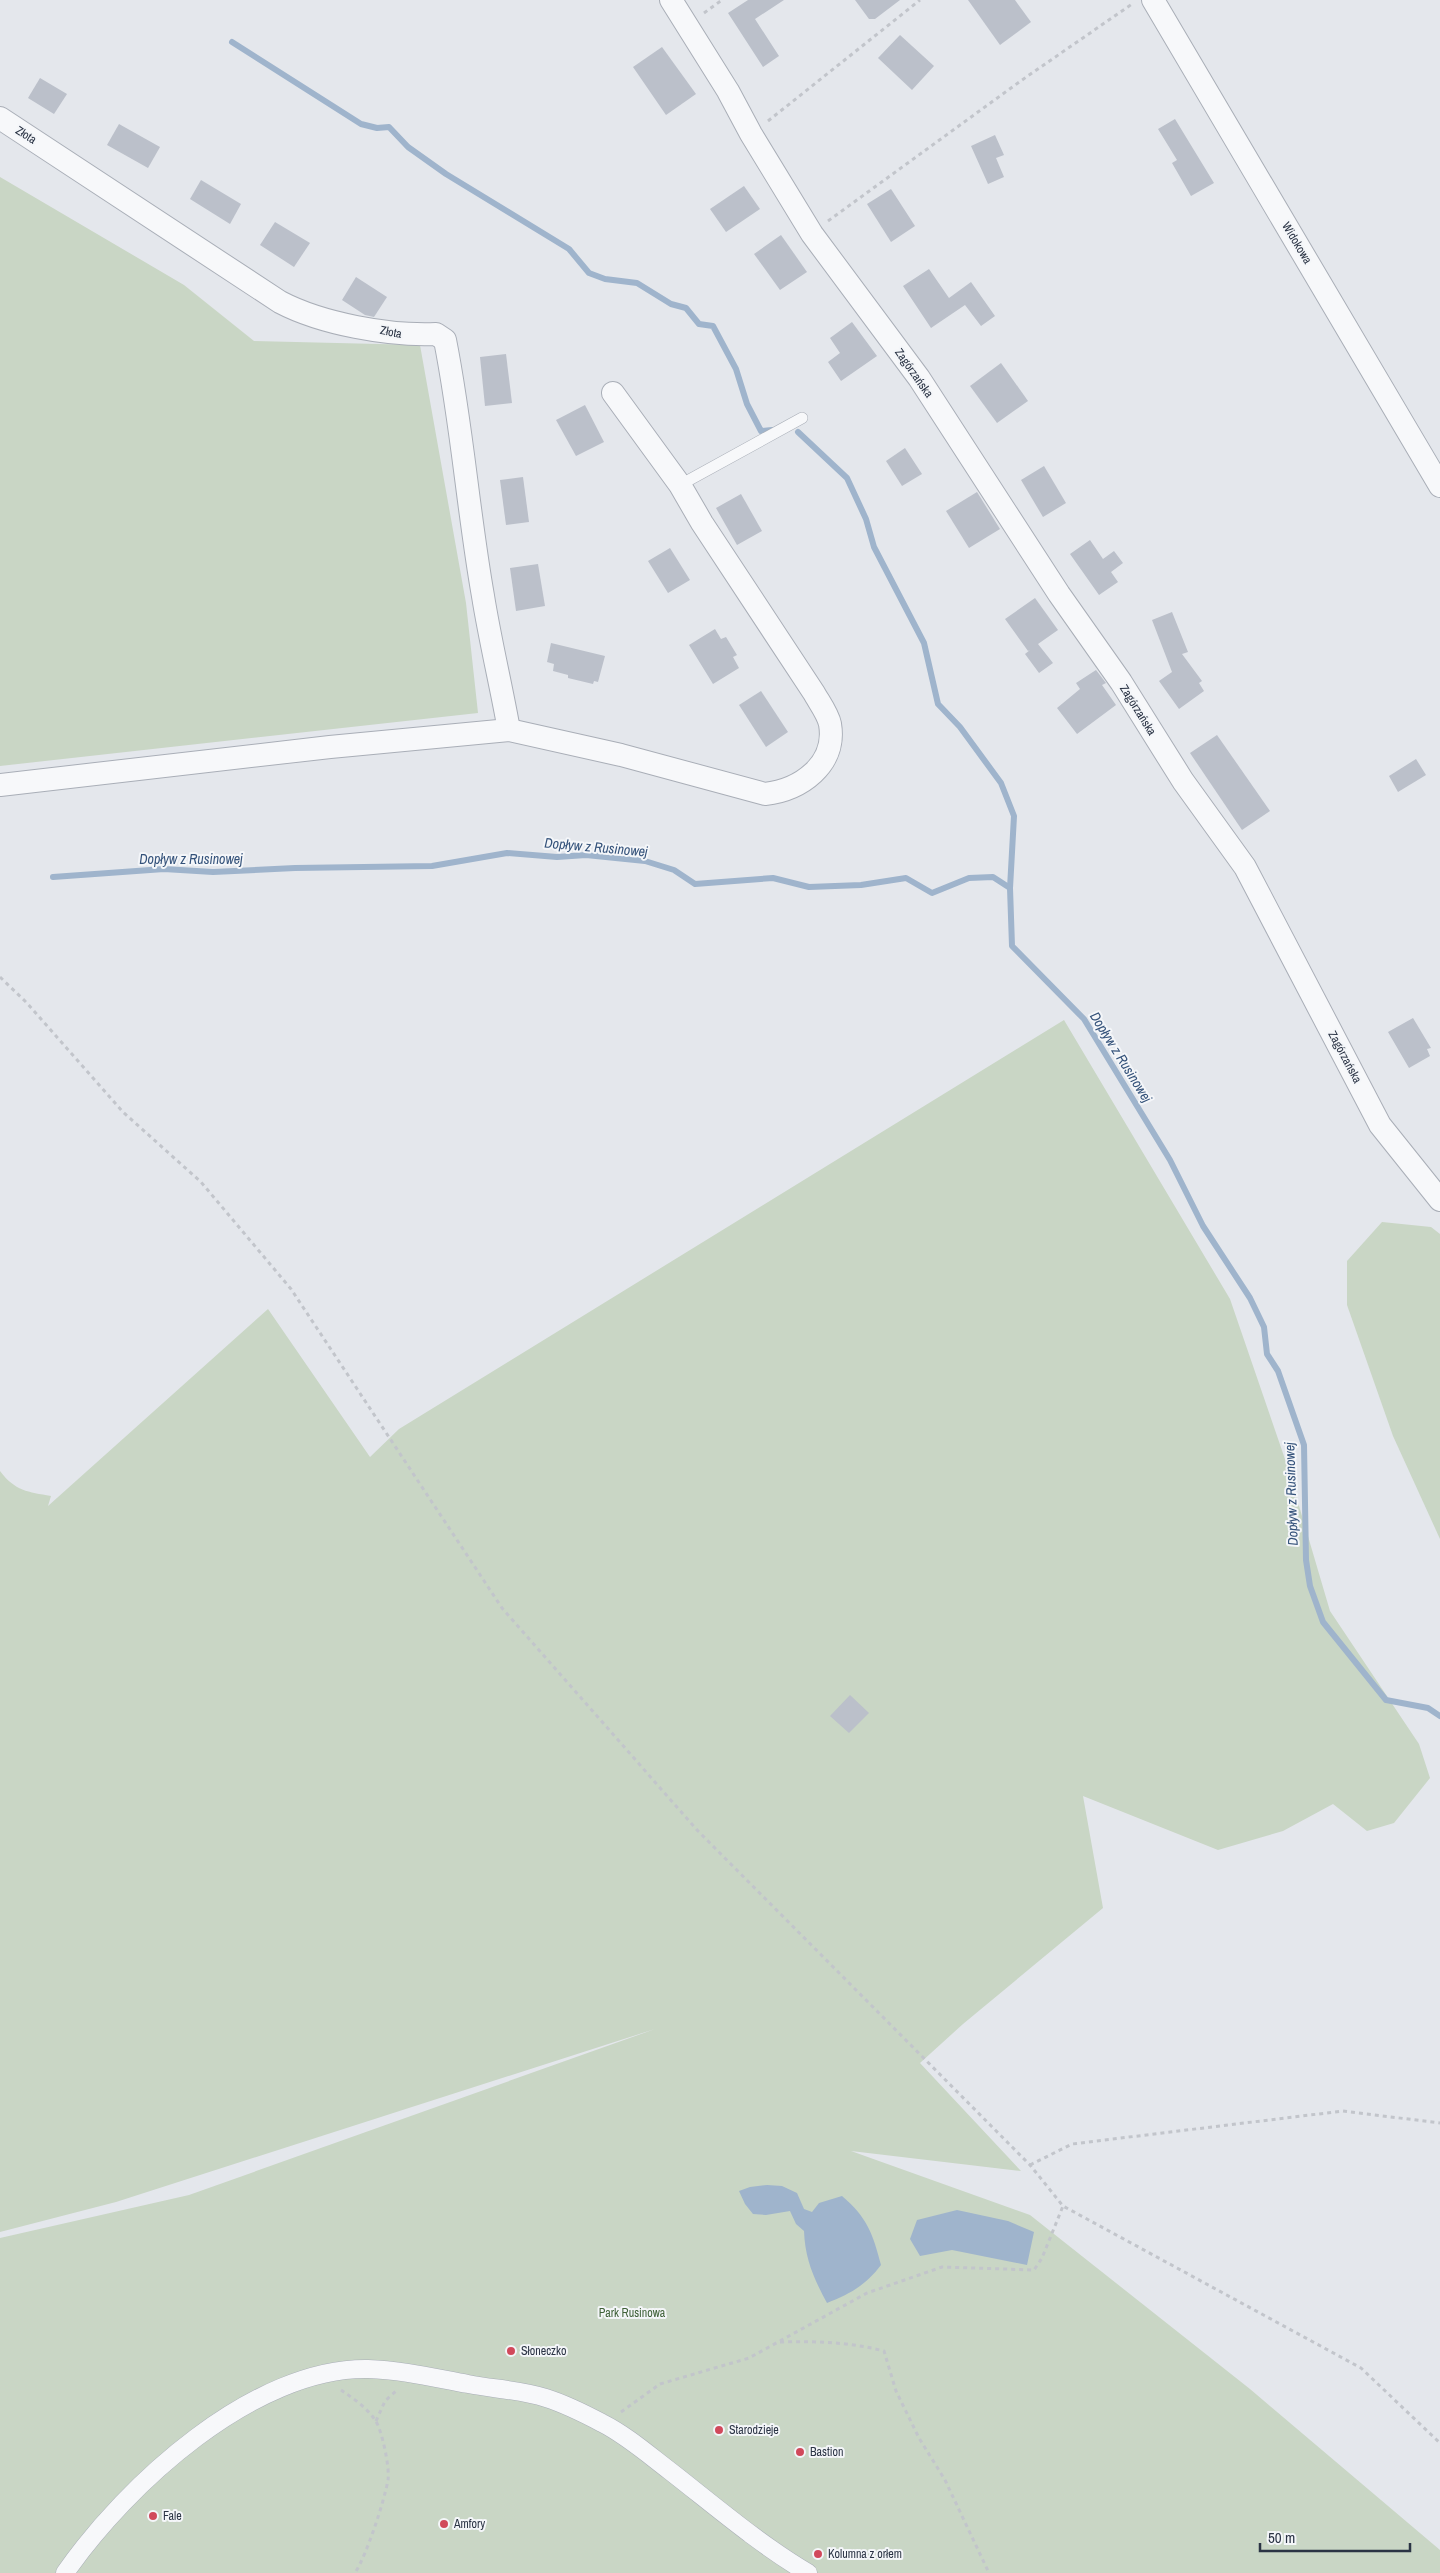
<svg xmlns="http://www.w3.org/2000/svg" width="1440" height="2573" viewBox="0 0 1440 2573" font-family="'Archivo Narrow',sans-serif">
<rect width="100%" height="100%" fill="#e4e7ec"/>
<g fill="#c9d6c5">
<polygon points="0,177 184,285 254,341 420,345 466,603 478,713 0,766"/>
<path d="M 1064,1020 L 1230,1299 L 1287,1465 L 1330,1611 L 1419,1744 L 1430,1778 L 1394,1823 L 1367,1831 L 1333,1804 L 1283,1831 L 1218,1850 L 1083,1796 L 1103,1908 L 963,2024 L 920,2063 L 1021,2171 L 851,2151 L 1030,2215 L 1250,2389 L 1440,2550 L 1440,2573 L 0,2573 L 0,2238 L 189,2195 L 655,2029 L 116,2202 L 0,2232 L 0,1471 C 15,1491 28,1492 51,1496 L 48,1506 L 268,1309 L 370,1457 L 399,1429 Z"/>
<polygon points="1382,1222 1431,1227 1440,1234 1440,1539 1393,1436 1347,1305 1347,1261"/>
</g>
<g fill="#9fb4cc">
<path d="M 767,2185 L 782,2186 L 797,2193 L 804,2209 L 812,2212 L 819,2203 L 842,2196 C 867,2217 873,2234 881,2265 C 866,2285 850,2294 827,2303 C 814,2279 805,2259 804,2231 L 796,2224 L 790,2211 L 766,2215 L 753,2214 L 745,2204 L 739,2191 L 750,2187 Z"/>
<polygon points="957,2210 1008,2221 1034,2232 1027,2265 952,2250 920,2256 910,2239 917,2220"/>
</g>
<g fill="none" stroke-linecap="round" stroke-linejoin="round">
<g stroke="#9fb4cc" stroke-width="6">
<polyline points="232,42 361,124 377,128 389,127 408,147 446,174 569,249 589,273 605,279 637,283 671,304 686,308 699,324 713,326 736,369 747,404 761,431 772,430"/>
<polyline points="798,432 847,478 866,519 874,547 924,643 938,704 960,727 1001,783 1014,816 1010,888"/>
<polyline points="53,877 164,869 213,872 295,868 432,866 507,853 557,857 586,855 645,861 674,870 695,884 773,878 809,887 861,885 906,878 932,893 969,878 993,877 1010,888 1012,946 1084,1019 1170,1160 1203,1226 1250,1298 1264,1327 1267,1354 1278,1371 1304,1445 1306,1560 1310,1586 1323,1622 1386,1700 1428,1708 1440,1716"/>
</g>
</g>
<g fill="#bbc0ca">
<polygon points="748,0 784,0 755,19 779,56 763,67 728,13"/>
<polygon points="855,0 900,0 875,19 869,19"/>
<polygon points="968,0 1015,0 1031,22 1000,45"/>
<polygon points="900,35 934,66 912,90 878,58"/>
<polygon points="662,47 696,94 666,115 633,67"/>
<polygon points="40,78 67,94 54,114 28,98"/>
<polygon points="1175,119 1214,183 1191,196 1172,163 1177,160 1158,129"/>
<polygon points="119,124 160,147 148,168 107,145"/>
<polygon points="995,135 1004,155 996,158 1004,177 988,184 971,146"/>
<polygon points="201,180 241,204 230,224 190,199"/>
<polygon points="744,186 760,209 726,232 710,209"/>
<polygon points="891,189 915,226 891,242 867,204"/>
<polygon points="275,222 310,243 294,267 260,245"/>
<polygon points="781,235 807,272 780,290 754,254"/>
<polygon points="929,269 949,298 971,282 995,316 981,326 965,305 931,328 903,286"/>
<polygon points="356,277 387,297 374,317 365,315 342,300"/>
<polygon points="852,322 877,356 841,381 828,362 840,353 830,338"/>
<polygon points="506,354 512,403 485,406 480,357"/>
<polygon points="1001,363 1028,401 997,423 970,386"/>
<polygon points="585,405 604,442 576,456 556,420"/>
<polygon points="905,448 922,474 902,486 886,461"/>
<polygon points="1044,466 1066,503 1043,517 1021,480"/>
<polygon points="523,477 529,522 506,525 500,480"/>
<polygon points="977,492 1000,529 969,548 946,511"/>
<polygon points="741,494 762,531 737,545 716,508"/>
<polygon points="1090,540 1103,559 1114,551 1123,563 1111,572 1118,582 1099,595 1070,554"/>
<polygon points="670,548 690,580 668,593 648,561"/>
<polygon points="538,564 545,606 516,611 510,568"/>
<polygon points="1035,598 1058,630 1038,644 1053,663 1039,673 1025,654 1030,650 1028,651 1005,619"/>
<polygon points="1172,612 1188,652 1182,654 1202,681 1199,683 1204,691 1179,709 1159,681 1172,672 1152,620"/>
<polygon points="715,629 721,639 726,637 737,655 733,657 739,668 713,684 689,645"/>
<polygon points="551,643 605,656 598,682 594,681 593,684 568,678 568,675 553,671 554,664 547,662"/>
<polygon points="1096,670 1106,683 1102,685 1116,705 1077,734 1057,708 1080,689 1076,683"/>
<polygon points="761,691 788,732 766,747 739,705"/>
<polygon points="1217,735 1270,811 1242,830 1190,753"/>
<polygon points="1416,759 1426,775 1398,792 1389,776"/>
<polygon points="1413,1018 1431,1048 1427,1049 1430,1056 1409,1068 1388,1032"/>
<polygon points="850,1695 869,1713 849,1733 830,1716"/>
</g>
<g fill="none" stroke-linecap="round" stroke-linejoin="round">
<g stroke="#a9aeb7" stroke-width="12">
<polyline id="service" points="680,485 802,418"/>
</g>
<g stroke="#a9aeb7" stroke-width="19">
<path id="pedestrian" d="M 65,2573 C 126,2485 254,2367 368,2369 C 402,2370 435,2378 468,2384 C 493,2389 522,2390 546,2398 C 565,2404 585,2414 602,2423 C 626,2435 649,2455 670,2471 C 715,2506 759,2544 808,2573"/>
</g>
<g stroke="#a9aeb7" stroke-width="24">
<g id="minor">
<polyline points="671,0 728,91 751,134 812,234 919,378 1059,594 1121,682 1183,781 1245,867 1380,1125 1440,1200"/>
<polyline points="1153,0 1440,486"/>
<path d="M 0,118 L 280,302 C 322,324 389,336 436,334 L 445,340 C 462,425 468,511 483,596 C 490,640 501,685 509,730"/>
<path d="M 0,785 L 330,747 L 509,730 L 621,755 L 765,794 C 800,790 837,765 830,724 C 828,714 819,702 814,693 L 702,523 L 680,485 L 613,393"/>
</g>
</g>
<g stroke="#c2c5cb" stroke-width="3" stroke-dasharray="4 4" stroke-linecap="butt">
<polyline points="704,13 722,0"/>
<polyline points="768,121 920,0"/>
<polyline points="828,221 1022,80 1132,4"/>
<polyline points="0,977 27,1003 123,1112 201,1182 291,1289 502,1608 698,1831 1030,2165 1063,2206 1361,2368 1440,2443"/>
<polyline points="1030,2165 1072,2144 1343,2111 1440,2123"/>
<path d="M 780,2342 C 816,2341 849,2342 884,2351 L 896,2391 L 919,2438 L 945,2480 L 989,2573"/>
<path d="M 341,2390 C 353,2398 367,2408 375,2420 C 382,2429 390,2469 388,2480 C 384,2502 367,2554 355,2573"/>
<polyline points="621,2412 660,2384 749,2358 867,2293 942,2267 1034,2270 1042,2258 1063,2206"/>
<polyline points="376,2421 385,2401 396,2391"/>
</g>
<use href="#service" stroke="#f7f8fa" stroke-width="11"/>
<use href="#pedestrian" stroke="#f7f8fa" stroke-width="18"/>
<use href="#minor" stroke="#f7f8fa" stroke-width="22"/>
</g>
<g fill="#d1495b" stroke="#f4f6f9" stroke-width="2">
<circle cx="511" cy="2351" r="5"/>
<circle cx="719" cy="2430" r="5"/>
<circle cx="800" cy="2452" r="5"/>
<circle cx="153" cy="2516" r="5"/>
<circle cx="444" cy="2524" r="5"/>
<circle cx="818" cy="2554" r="5"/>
</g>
<g text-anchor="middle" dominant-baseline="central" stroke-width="4" stroke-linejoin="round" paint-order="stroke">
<g font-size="12" fill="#2b3445" stroke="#f4f6f9">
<text transform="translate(26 135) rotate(33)">Złota</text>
<text transform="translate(1297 243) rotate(59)">Widokowa</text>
<text transform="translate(391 332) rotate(11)">Złota</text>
<text transform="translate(914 373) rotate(55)">Zagórzańska</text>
<text transform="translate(1138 710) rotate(58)">Zagórzańska</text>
<text transform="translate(1345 1057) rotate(62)">Zagórzańska</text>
</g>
<g font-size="12" fill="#3f6138" stroke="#f4f6f9">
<text x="632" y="2313">Park Rusinowa</text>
</g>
<g font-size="12" fill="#2b3445" stroke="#f4f6f9" text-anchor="start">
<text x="521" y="2351">Słoneczko</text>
<text x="729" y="2430">Starodzieje</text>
<text x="810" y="2452">Bastion</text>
<text x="163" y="2516">Fale</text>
<text x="454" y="2524">Amfory</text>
<text x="828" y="2554">Kolumna z orłem</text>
</g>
<g font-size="14" font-style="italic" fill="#34527a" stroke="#f4f6f9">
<text transform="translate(596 847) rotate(5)">Dopływ z Rusinowej</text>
<text x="191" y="859">Dopływ z Rusinowej</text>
<text transform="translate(1121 1057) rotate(58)">Dopływ z Rusinowej</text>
<text transform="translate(1291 1494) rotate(-92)">Dopływ z Rusinowej</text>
</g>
</g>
<path d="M1260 2543v8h150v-8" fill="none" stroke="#2b3445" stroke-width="2.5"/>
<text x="1268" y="2543" font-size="15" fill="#2b3445" stroke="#f4f6f9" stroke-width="4" paint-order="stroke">50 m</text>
</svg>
